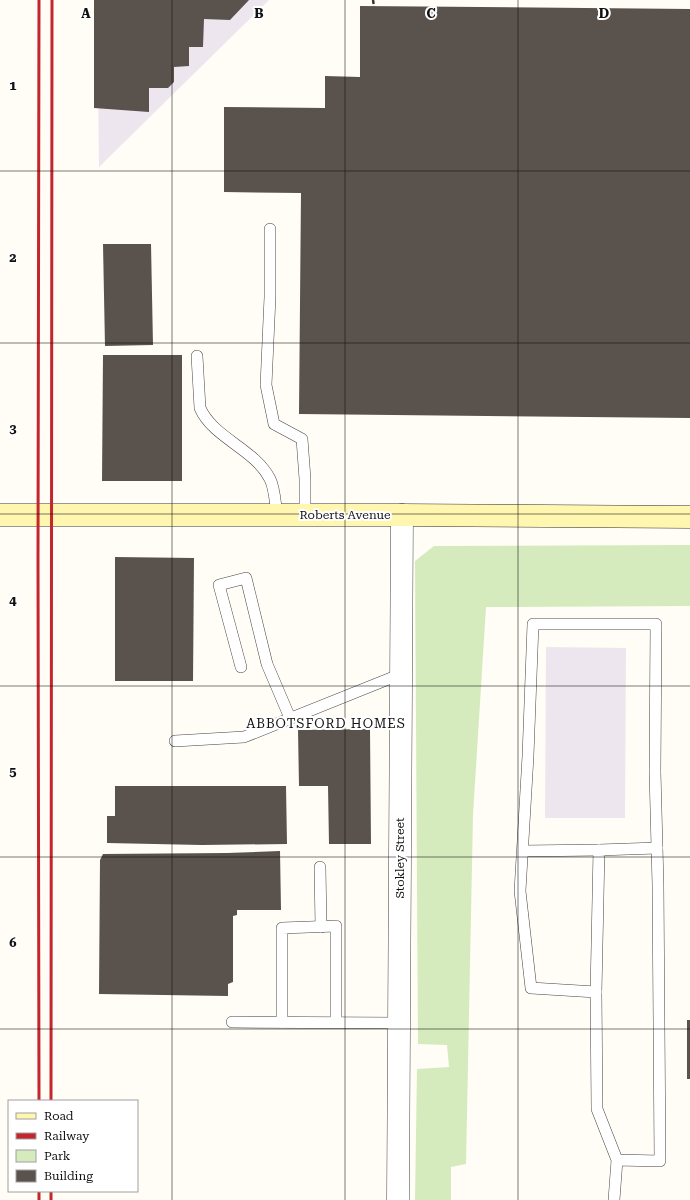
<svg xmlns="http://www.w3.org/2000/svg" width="690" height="1200" viewBox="0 0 690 1200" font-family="'Roboto Serif',serif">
<rect width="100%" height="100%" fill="#fffdf5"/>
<g fill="#eee6ef">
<polygon points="97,0 269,0 99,167"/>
<polygon points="546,647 626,648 625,818 545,818"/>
</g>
<polygon fill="#d5ebbd" points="690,545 690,606 486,607 473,815 466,1164 451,1167 451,1200 415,1200 417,1069 449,1067 447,1045 418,1044 415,561 434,546"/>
<g fill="#5a524d">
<polygon points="94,0 249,0 230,20 204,19 203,47 189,47 189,66 174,67 174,82 168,88 149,88 149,112 94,108"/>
<polygon points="360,6 690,9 690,418 299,414 301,193 224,192 224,107 325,108 325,76 360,77"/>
<polygon points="103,244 151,244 153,345 105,346"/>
<polygon points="103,355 182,355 182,481 102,481"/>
<polygon points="115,557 194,558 193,681 115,681"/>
<polygon points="370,729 371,844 329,844 328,786 299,786 298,730"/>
<polygon points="115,786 286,786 287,844 202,845 107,843 107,816 115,816"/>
<polygon points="280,851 281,910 237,910 237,915 233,916 233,982 228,984 228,996 99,994 100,860 103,854 227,853"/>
<rect x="687" y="1020" width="3" height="59"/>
</g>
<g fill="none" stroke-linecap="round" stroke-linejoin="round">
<g stroke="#444" stroke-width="12">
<g id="service">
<polyline points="270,229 270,297 266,385 274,424 302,439 305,479 305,515"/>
<path d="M 197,356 L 200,408 C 213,438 255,449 270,479 C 275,489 275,503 277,515"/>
<polyline points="241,667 219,585 246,578 267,664 290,718"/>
<polyline points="175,741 244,737 401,674"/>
<polyline points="523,851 599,850"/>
<polyline points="320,867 321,927"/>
<polyline points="596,992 599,850 657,848"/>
<polyline points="232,1022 399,1023"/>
<polyline points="282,1022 282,928 336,926 336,1022"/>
<polyline points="614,1200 617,1160 597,1109 596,992 531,988 520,891 528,756 533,624 656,624 655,772 658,885 660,1161 617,1160"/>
</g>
</g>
<g stroke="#444" stroke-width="23">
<polyline id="minor" points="398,1200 402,515"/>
</g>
<g stroke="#333" stroke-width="23">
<polyline id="secondary" points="0,515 402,515 690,517"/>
</g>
<polyline stroke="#333" stroke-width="2.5" stroke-dasharray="4 2" stroke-linecap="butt" points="373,0 374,6"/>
<use href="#service" stroke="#fff" stroke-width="11"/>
<use href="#minor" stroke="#fff" stroke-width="22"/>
<use href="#secondary" stroke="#fff6b0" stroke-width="22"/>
<g stroke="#c4262e" stroke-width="3">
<polyline points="39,1101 38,561 39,0"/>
<polyline points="51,1101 52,0"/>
<polyline points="39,1191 39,1200"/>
<polyline points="51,1191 51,1200"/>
</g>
</g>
<path fill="none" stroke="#111" stroke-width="1" stroke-opacity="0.55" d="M 172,0 L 172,1200M 345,0 L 345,1200M 518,0 L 518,1200M 0,171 L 690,171M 0,343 L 690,343M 0,514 L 690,514M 0,686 L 690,686M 0,857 L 690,857M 0,1029 L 690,1029"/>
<g text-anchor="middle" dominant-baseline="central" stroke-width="4" stroke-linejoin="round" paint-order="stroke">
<g font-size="12" fill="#111" stroke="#fff">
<text x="345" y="515">Roberts Avenue</text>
<text transform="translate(400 858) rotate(-90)">Stokley Street</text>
</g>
<g font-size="13" letter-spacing="1" fill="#111" stroke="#fff">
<text x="326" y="723">ABBOTSFORD HOMES</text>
</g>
</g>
<g font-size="13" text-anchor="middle" font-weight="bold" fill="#111" stroke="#fff" stroke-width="4" stroke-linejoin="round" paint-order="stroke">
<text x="86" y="18">A</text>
<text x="259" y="18">B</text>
<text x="431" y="18">C</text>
<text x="604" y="18">D</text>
<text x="13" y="90">1</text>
<text x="13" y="262">2</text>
<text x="13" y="433">3</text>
<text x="13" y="605">4</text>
<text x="13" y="776">5</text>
<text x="13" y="947">6</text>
</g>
<rect x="8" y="1100" width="130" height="92" fill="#ffffff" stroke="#a0a0a0"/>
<rect x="16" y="1113" width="20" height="6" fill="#fff6b0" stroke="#a0a0a0"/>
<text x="44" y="1120" font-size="12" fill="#111111">Road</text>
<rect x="16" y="1133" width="20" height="6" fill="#c4262e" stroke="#a0a0a0"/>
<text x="44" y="1140" font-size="12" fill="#111111">Railway</text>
<rect x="16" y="1150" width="20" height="12" fill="#d5ebbd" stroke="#a0a0a0"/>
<text x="44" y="1160" font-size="12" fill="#111111">Park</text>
<rect x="16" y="1170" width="20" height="12" fill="#5a524d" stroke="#a0a0a0"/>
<text x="44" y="1180" font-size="12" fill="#111111">Building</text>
</svg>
